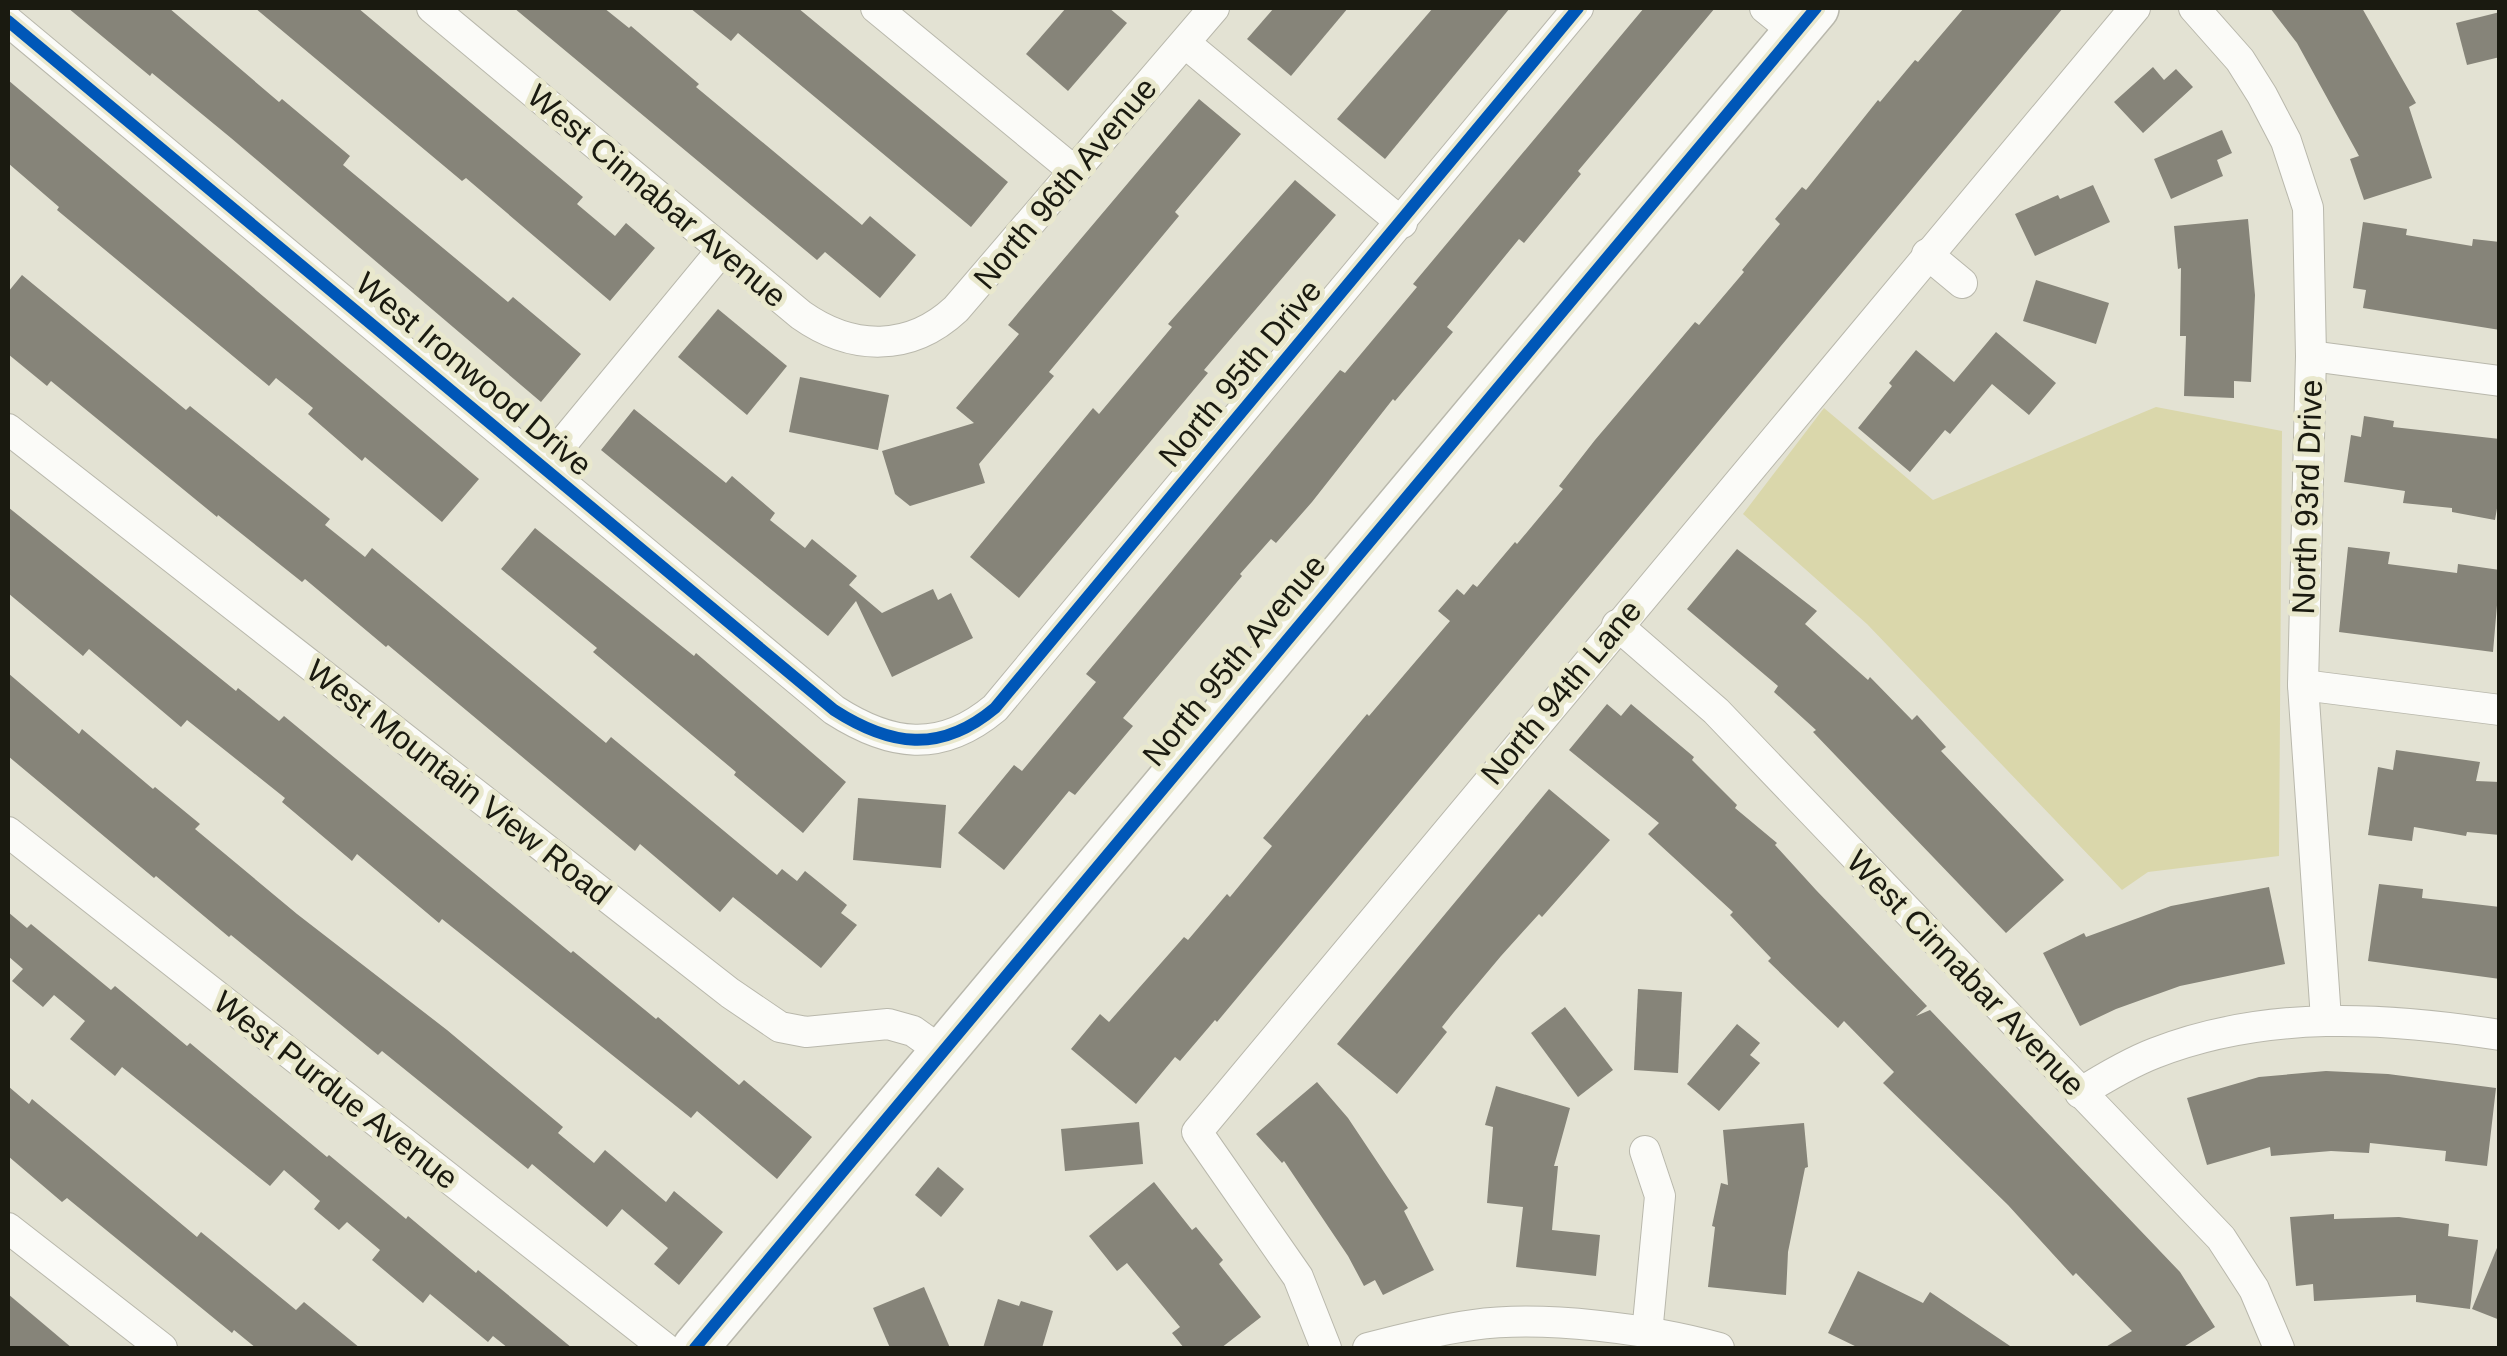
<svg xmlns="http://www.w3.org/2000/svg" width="2507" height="1356" viewBox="0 0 2507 1356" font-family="Helvetica,sans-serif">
<rect width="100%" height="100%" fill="#e3e2d3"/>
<polygon fill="#dad7ab" points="2156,407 2282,431 2279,856 2148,872 2122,890 1867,624 1743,514 1824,408 1933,500"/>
<g fill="#868479">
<polygon points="68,8 169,8 279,102 282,99 350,156 343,165 508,302 513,297 581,354 541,402 231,138 152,73 150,76"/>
<polygon points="255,8 358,8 583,197 577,204 615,236 626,223 655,248 610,301 466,178 462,181"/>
<polygon points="514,8 604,8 629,28 631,26 699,84 696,87 862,225 870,216 916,255 880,298 825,252 817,260"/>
<polygon points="690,8 798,8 1008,182 971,227 738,33 731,41"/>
<polygon points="1066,8 1109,8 1127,23 1068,91 1026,54"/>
<polygon points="1274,8 1348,8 1291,76 1247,39"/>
<polygon points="1433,8 1510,8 1385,159 1337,119"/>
<polygon points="1644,8 1715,8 1578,171 1581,174 1524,243 1519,239 1447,327 1453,332 1395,401 1393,399 1312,502 1276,543 1271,539 1240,574 1242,576 1123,718 1133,726 1075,795 1069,791 1004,870 958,833 1014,765 1022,771 1096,682 1086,674 1340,370 1345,373 1417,287 1413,284"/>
<polygon points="1964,8 2063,8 1217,1022 1215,1020 1180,1061 1175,1057 1136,1104 1071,1049 1100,1014 1109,1022 1184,937 1188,940 1227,894 1230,897 1272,846 1263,838 1367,714 1369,716 1450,621 1438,611 1457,589 1464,595 1473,584 1477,587 1515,542 1517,544 1563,489 1559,486 1595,440 1695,322 1699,325 1744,272 1742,270 1780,224 1775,219 1802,187 1806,190 1878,100 1880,102 1915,60 1918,62"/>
<polygon points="2270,8 2362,8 2416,103 2409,107 2432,178 2364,200 2350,159 2359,156 2297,43"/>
<polygon points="2500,12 2500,57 2467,65 2456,23"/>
<polygon points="2153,67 2164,80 2176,69 2193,87 2143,133 2114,102"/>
<polygon points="8,80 479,479 442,522 365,457 362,461 308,414 313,408 276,378 269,386 57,210 59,207 8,163"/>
<polygon points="1199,99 1241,134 1175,212 1179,216 1049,372 1054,376 979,464 985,483 910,506 895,494 882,451 974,423 956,408 1019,334 1008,325"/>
<polygon points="2222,130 2232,153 2217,160 2223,176 2171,199 2154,159"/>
<polygon points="1295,180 1336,215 1204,370 1208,373 1019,598 970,557 1093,408 1099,414 1172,327 1168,324"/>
<polygon points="2093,185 2110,222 2035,256 2015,214 2058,195 2060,199"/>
<polygon points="2248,219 2255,295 2251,382 2234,381 2234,398 2184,396 2186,336 2180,336 2181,268 2178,269 2174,226"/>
<polygon points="2363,222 2407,229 2406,235 2472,246 2473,239 2500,242 2500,330 2363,308 2366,290 2353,288"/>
<polygon points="22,275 186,410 190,406 330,519 325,525 365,557 372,548 606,743 611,737 777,875 782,869 797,881 805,871 847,905 841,913 857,925 821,968 733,897 720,912 640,844 635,851 388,645 386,647 305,579 302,582 218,515 217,517 51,381 47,386 8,354 8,292"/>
<polygon points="2036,280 2109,303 2096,344 2023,321"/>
<polygon points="718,309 787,366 747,415 678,357"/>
<polygon points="1996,332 2056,383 2029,415 1992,384 1950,434 1945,430 1910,472 1858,428 1892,386 1889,383 1916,350 1954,382"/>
<polygon points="800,377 889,395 878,450 789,432"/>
<polygon points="634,409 726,483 732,476 775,513 770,520 805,548 812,539 857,576 849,585 882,613 933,589 938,600 951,593 973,638 892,677 856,601 828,636 601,450"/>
<polygon points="2364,416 2394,421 2393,427 2500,439 2500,491 2495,520 2452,512 2452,508 2403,503 2405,491 2344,482 2351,435 2361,437"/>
<polygon points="8,507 236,691 238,688 279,721 284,716 571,953 573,951 656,1019 658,1017 739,1085 744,1080 812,1137 777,1179 697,1111 691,1118 442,919 439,923 357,854 352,861 282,802 285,798 187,720 181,727 89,649 83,656 8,593"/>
<polygon points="535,528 694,656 696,653 846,782 803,833 734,775 736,772 593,652 597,648 501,569"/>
<polygon points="2348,547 2390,552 2388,564 2457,573 2458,564 2500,570 2493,652 2339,632"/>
<polygon points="1737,549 1817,611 1805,624 1868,680 1870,677 1912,720 1917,715 1946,747 1941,751 2064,880 2006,933 1813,732 1816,730 1774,692 1778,686 1687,609"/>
<polygon points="8,673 79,734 82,729 153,789 155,787 200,824 195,829 297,914 447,1030 563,1127 558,1133 594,1163 605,1150 666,1202 674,1191 723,1232 679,1285 654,1264 668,1248 622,1209 607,1227 532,1164 528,1169 382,1051 378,1055 231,935 229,937 156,876 154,878 8,756"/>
<polygon points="1607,704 1621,716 1631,704 1694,757 1692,760 1737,805 1735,808 1777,843 1775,845 1816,890 1927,1006 1916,1016 1930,1010 2180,1272 2215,1327 2182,1348 2104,1348 2132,1331 2076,1273 2073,1276 2008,1205 1883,1083 1894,1072 1844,1021 1838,1028 1799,991 1768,961 1771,958 1730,915 1733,912 1648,834 1659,823 1569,750"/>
<polygon points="2396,750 2480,762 2476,781 2500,782 2500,835 2467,832 2466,836 2414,827 2412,841 2368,835 2378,767 2393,770"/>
<polygon points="1549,789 1610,840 1542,917 1539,914 1501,956 1454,1012 1442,1027 1447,1032 1397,1094 1337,1044"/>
<polygon points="858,798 946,805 941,868 853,860"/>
<polygon points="2379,884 2423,889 2422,898 2500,907 2500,979 2368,961"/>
<polygon points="2269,887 2285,964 2180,986 2116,1009 2080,1026 2043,953 2084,933 2086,937 2171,906"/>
<polygon points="8,912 27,928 31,924 111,990 115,986 187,1046 190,1043 327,1157 329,1155 406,1219 408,1216 476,1273 478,1270 572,1348 508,1348 493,1336 488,1342 430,1294 423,1303 372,1260 380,1250 347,1222 339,1230 314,1209 320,1201 284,1170 270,1186 122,1067 115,1076 70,1039 85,1021 54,995 43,1007 12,981 23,969 8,956"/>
<polygon points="1638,989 1682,992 1678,1073 1634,1070"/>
<polygon points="1565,1007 1613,1070 1578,1097 1531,1033"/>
<polygon points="1737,1024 1760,1043 1750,1055 1760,1063 1719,1111 1687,1084"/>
<polygon points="2326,1071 2388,1074 2496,1088 2487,1166 2445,1161 2446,1151 2370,1143 2369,1153 2331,1151 2271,1156 2270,1147 2207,1165 2187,1098 2259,1077"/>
<polygon points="1317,1082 1348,1118 1408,1208 1404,1211 1434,1270 1383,1295 1375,1280 1364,1286 1348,1256 1284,1161 1282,1163 1256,1134"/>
<polygon points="8,1086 29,1104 32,1099 197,1237 201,1232 296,1310 304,1302 360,1348 256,1348 234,1330 232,1333 67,1198 62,1202 8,1156"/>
<polygon points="1496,1086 1570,1108 1554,1166 1558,1166 1552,1230 1600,1235 1596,1276 1516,1267 1523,1207 1487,1203 1493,1127 1485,1125"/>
<polygon points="1139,1122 1143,1164 1065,1171 1061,1129"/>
<polygon points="1804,1123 1808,1167 1805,1168 1788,1252 1786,1295 1708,1287 1715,1227 1712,1226 1721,1183 1728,1185 1723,1130"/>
<polygon points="938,1167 964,1189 941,1217 915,1195"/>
<polygon points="1154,1182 1192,1230 1196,1227 1223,1260 1219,1264 1261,1317 1221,1348 1184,1348 1172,1333 1180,1327 1127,1263 1117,1271 1089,1236"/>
<polygon points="2334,1214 2334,1219 2399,1217 2449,1224 2448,1236 2478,1240 2470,1309 2416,1302 2416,1295 2314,1301 2313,1284 2296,1286 2290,1217"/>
<polygon points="2499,1243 2500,1244 2500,1320 2472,1309"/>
<polygon points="1858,1271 1923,1303 1930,1292 2013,1348 1859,1348 1828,1333"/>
<polygon points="924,1287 950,1348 890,1348 873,1308"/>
<polygon points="8,1294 72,1348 8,1348"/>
<polygon points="998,1299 1019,1306 1021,1301 1053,1311 1042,1348 983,1348"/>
</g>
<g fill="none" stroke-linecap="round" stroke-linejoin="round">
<g stroke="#b9b8ac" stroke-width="32">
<g id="street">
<path d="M 432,8 L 801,315 C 852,351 910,352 956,309 L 1214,8"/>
<polyline points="876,8 1074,171"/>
<polyline points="1765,8 1795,32"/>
<polyline points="2194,8 2240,60 2262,95 2286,141 2308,208 2311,356 2303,685 2326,1019"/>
<path d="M 8,21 L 834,710 C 890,746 940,754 995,708 L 1578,8"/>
<polyline points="1185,43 1402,223"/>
<polyline points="1927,254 1962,283"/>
<polyline points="2311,356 2500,381"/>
<polyline points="8,429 730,993 780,1027 806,1032 888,1024 913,1031 941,1051"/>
<polyline points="543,467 722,250"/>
<polyline points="1617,625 1716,711 2221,1238 2254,1289 2279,1348"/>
<polyline points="2303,685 2500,710"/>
<polyline points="8,832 665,1348"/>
<path d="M 2080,1093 C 2104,1078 2129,1063 2155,1053 C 2265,1010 2385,1017 2500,1035"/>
<polyline points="1645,1151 1660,1196 1647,1334"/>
<polyline points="8,1228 162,1348"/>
<polyline points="1326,1348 1298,1277 1197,1132 2135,8"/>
<path d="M 1368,1348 C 1402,1339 1438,1330 1473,1325 C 1543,1315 1651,1329 1719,1348"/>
</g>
</g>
<g stroke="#b9b8ac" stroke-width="48">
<polyline id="secondary" points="695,1348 1816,8"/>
</g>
<use href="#street" stroke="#fbfbf8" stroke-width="30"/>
<use href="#secondary" stroke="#fbfbf8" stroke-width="45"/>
<g stroke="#e9e8cd" stroke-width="19">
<g id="cycleway">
<path d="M 8,21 L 834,710 C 890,746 940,754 995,708 L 1578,8"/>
<polyline points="695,1348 1816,8"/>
</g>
</g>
<use href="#cycleway" stroke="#0057b8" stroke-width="12"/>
</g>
<g text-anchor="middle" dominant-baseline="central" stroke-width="10" stroke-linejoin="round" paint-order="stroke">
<g font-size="32" fill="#1a1a10" stroke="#e9e8cd">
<text transform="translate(1065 183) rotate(-50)">North 96th Avenue</text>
<text transform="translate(657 196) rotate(40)">West Cinnabar Avenue</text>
<text transform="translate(1240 373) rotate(-50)">North 95th Drive</text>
<text transform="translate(474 374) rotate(40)">West Ironwood Drive</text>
<text transform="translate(2307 497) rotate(-88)">North 93rd Drive</text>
<text transform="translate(1234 660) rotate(-50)">North 95th Avenue</text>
<text transform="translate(1561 692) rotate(-50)">North 94th Lane</text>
<text transform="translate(459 782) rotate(38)">West Mountain View Road</text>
<text transform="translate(1966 973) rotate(46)">West Cinnabar Avenue</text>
<text transform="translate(336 1090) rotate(38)">West Purdue Avenue</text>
</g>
</g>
<rect width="2507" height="1356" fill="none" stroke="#1a1a10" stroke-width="20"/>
</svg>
